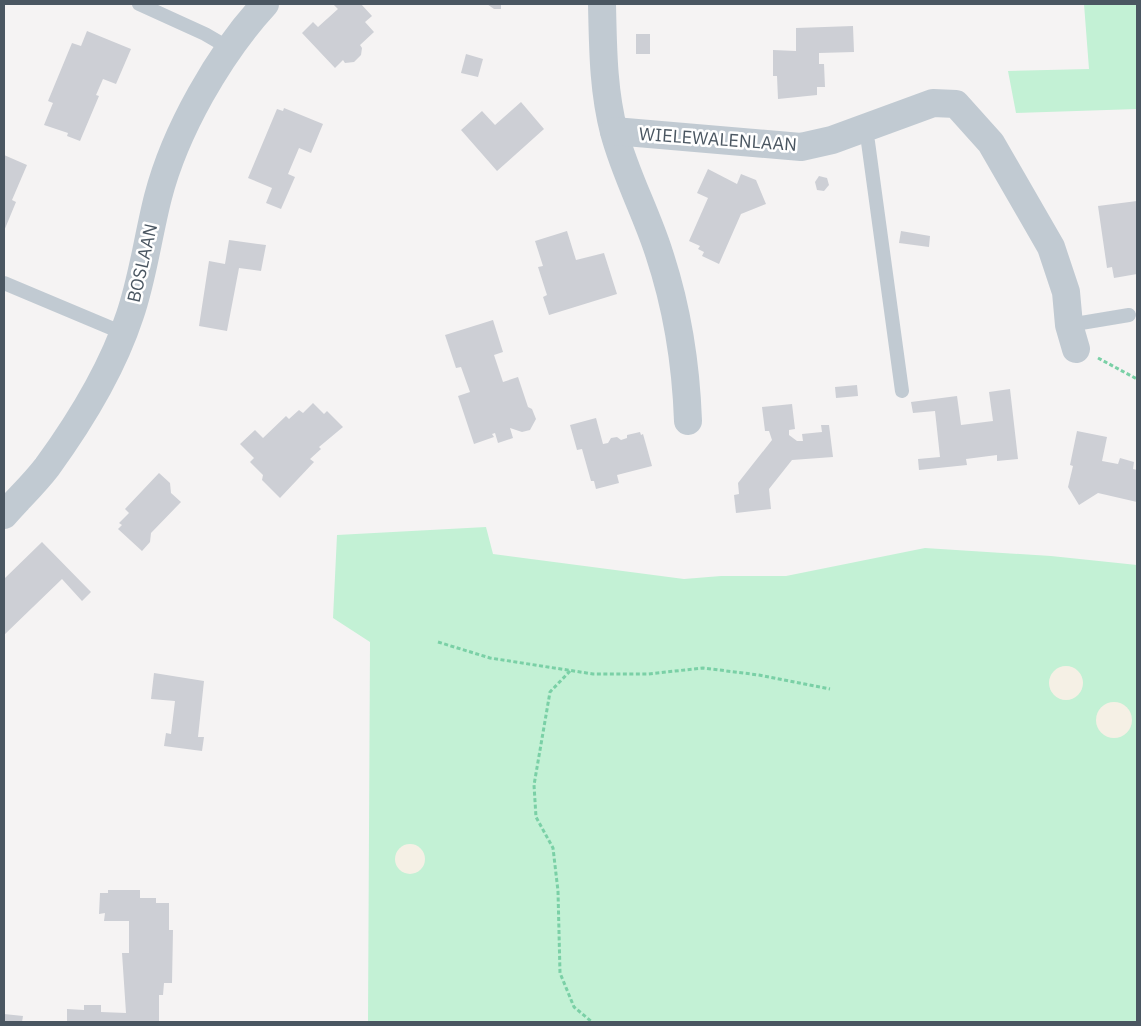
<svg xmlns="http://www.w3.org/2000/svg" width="1141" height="1026" viewBox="0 0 1141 1026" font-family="'IBM Plex Sans',sans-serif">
<rect width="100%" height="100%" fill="#f5f3f3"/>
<g fill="#c3f1d5">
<polygon points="1084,4 1137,4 1137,109 1016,113 1008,71 1089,69"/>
<polygon points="486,527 493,554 684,579 721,576 786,576 925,548 1051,556 1137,565 1137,1022 368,1022 370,642 333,618 337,535"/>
</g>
<g fill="#f5f0e5">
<circle cx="1066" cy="683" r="17"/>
<circle cx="1114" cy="720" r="18"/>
<circle cx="410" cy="859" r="15"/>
</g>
<g fill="#cdcfd5">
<polygon points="333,4 361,4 372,16 365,22 374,32 360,45 362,48 361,55 354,62 345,63 343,60 335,68 302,33 313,22 318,27 338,9"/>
<polygon points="487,4 501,4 501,9 494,9"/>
<polygon points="853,26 854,52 819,53 819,64 824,64 825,87 817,87 817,95 778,99 777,76 773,76 773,50 796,51 796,28"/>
<polygon points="87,31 131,49 116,84 103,79 96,95 99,96 80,141 67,136 68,133 44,125 53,103 48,101 72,43 81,46"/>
<rect x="636" y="34" width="14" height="20"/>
<polygon points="466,54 483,59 478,77 461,73"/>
<polygon points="521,102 544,129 497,171 461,130 482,111 495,125"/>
<polygon points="284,108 323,124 311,153 299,148 288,174 295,177 281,209 266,203 272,188 248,178 277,109 283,111"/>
<polygon points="4,155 27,165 12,200 16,202 4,231"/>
<polygon points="708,169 737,184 741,174 756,180 766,204 741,214 719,264 702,256 704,252 698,249 700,246 689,241 708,198 697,193"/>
<polygon points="819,176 827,178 829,185 824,191 817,190 815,182"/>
<polygon points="1137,201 1137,274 1114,278 1112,267 1107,268 1098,206"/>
<polygon points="567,231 576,260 604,253 617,294 549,315 543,297 547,295 538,267 543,266 535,241"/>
<polygon points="901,231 930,236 929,247 899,243"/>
<polygon points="229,240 266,245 261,271 239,268 227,331 199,326 209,261 225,264"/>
<polygon points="493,320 503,352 494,355 503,382 518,377 528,407 532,409 536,419 530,430 522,432 510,428 513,438 498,443 495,433 492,434 494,437 474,444 458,396 470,392 461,367 456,368 445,335"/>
<polygon points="857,385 858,396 836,398 835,387"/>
<polygon points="1010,389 1018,459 997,461 997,455 966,459 967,465 919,470 918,459 940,457 935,411 913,413 911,402 957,396 961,425 993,421 989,392"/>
<polygon points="313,403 324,414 327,411 343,427 319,447 321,449 310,459 314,462 280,498 262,480 263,475 250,462 254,458 240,444 255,430 263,438 286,416 289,419 299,410 303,413"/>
<polygon points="792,404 795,429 789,430 789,435 797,441 803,441 802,434 822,432 821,425 829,425 833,457 792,460 769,489 771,509 736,513 734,495 739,494 738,483 772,440 769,431 765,431 762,407"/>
<polygon points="596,418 603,444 608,443 611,438 617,437 621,440 627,438 627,435 640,432 641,435 643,434 652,466 617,475 619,483 596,489 594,481 591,481 582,449 577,450 570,425"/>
<polygon points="1077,431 1107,437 1102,461 1118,464 1120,458 1134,462 1133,469 1137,470 1137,502 1098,493 1079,505 1068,487 1073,466 1070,465"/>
<polygon points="159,473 170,483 171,493 181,502 151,533 150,542 142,551 118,529 122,525 119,523 129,513 125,509"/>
<polygon points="42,542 91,592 82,601 62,579 4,635 4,579"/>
<polygon points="154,673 204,681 198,737 204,737 202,751 164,746 166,733 171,734 175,701 151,699"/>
<polygon points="108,890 140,890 140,898 156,898 156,903 169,903 169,930 173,930 172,983 164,983 163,995 159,995 159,1022 67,1022 67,1009 84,1010 84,1005 101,1005 101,1012 126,1013 122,953 129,953 129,921 104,921 105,913 99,914 100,893 108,893"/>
<polygon points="4,1014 23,1016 22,1022 4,1022"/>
</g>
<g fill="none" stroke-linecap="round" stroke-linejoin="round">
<g stroke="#7ad0a6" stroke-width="3" stroke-dasharray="4 2.5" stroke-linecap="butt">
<polyline points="1098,358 1137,379"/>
<polyline points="438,642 490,658 593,674 648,674 703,668 759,675 830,689"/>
<polyline points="570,671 550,692 534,785 536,817 553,848 558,891 560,973 574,1007 592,1022"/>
</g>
<g stroke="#c1cad2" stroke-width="14">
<polyline points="139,4 205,34 229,48"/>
<polyline points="863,130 868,142 902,391"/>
<polyline points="4,283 123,333"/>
<polyline points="1069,325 1129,315"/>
</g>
<g stroke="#c1cad2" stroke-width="28">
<path d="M 602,4 C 603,47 603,90 614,132 C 625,174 646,212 659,253 C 677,307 686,365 688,421"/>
<polyline points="614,131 801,147 832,140 933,103 956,104 991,143 1051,247 1066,292 1069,325 1076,349"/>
<path d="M 4,515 C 18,499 34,484 47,467 C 79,423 113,367 130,315 C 143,277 148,236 158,197 C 175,131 219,54 265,4"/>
</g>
</g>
<g text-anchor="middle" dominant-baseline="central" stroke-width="5" stroke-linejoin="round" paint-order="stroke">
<g font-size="18" fill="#4a5661" stroke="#fff">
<text transform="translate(718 139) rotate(4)">WIELEWALENLAAN</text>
<text transform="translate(142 263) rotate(-77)">BOSLAAN</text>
</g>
</g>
<rect width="1141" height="1026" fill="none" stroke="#4a5661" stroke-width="10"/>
</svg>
